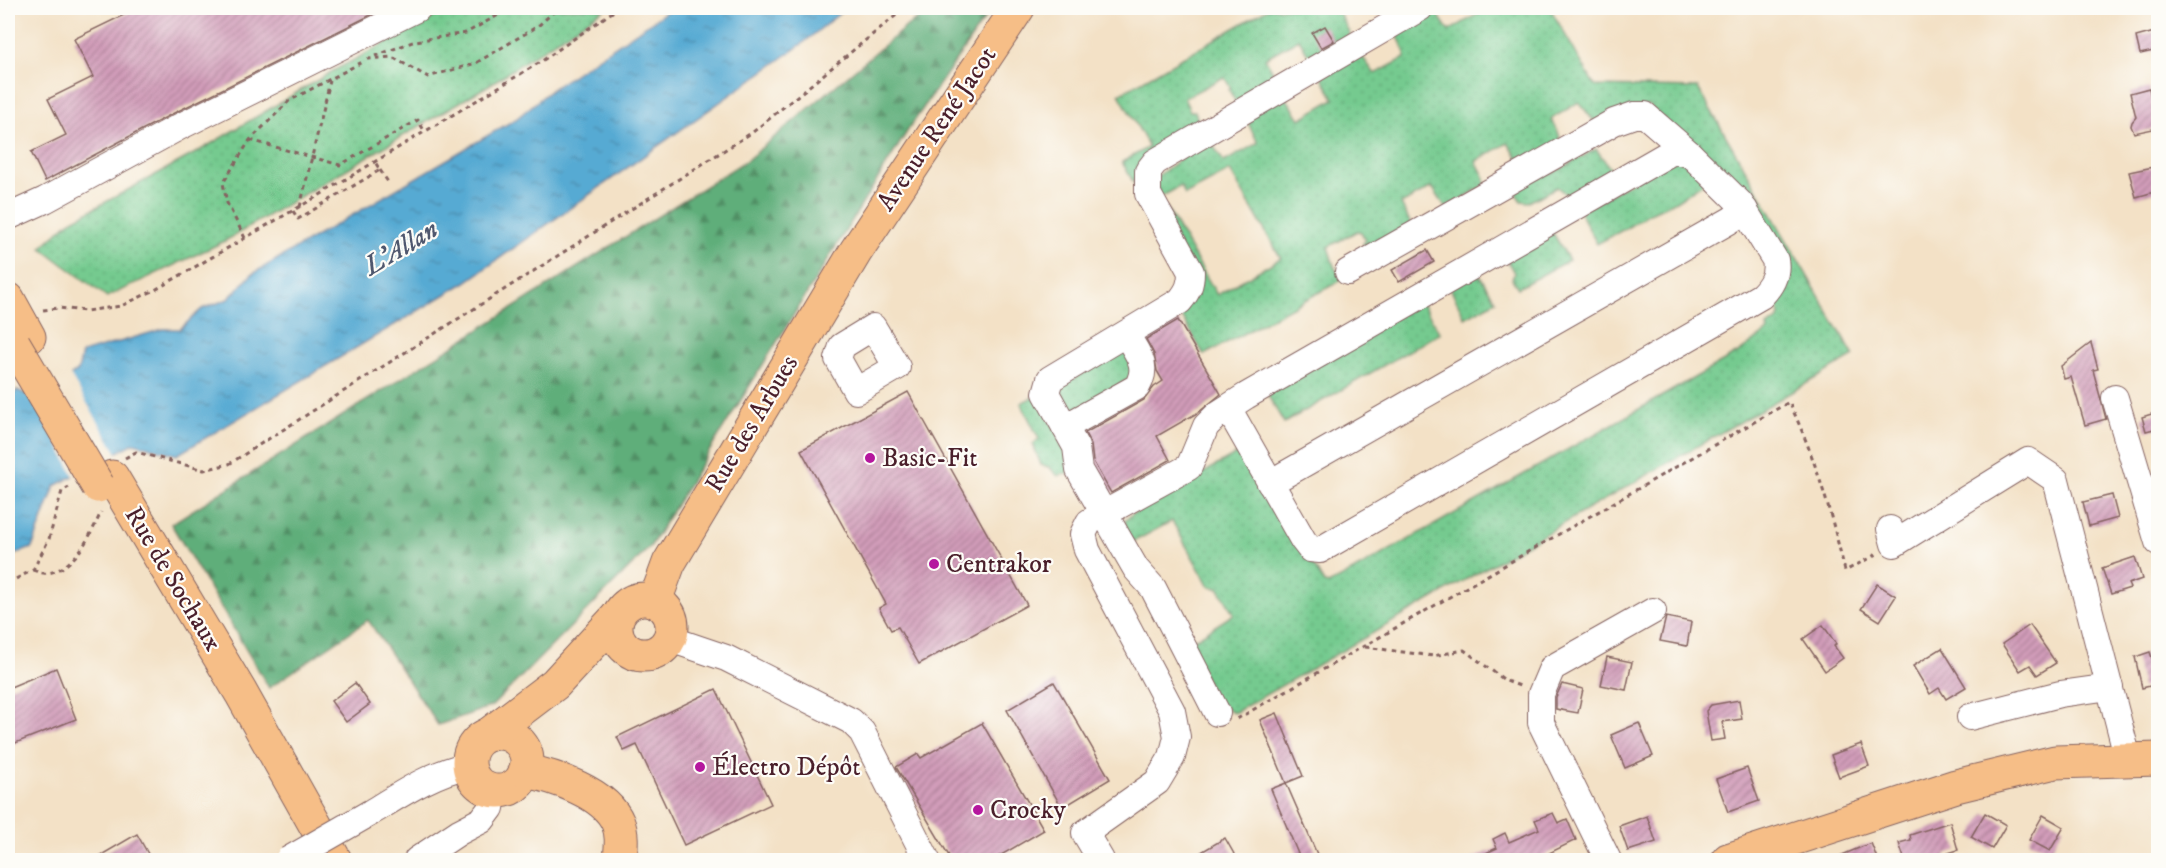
<svg xmlns="http://www.w3.org/2000/svg" width="2166" height="868" viewBox="0 0 2166 868" font-family="'IM FELL DW Pica',serif">
<defs>
<pattern id="grass-dots" width="8" height="8" patternUnits="userSpaceOnUse" patternTransform="scale(1.5)"><rect width="8" height="8" fill="#74ca8f"/><path d="M2 2h.1M6 6h.1" fill="none" stroke="#66ad7c" stroke-width="1.8" stroke-linecap="round"/></pattern>
<pattern id="forest-firs" width="22" height="20" patternUnits="userSpaceOnUse" patternTransform="scale(1.5)"><rect width="22" height="20" fill="#5fae7a"/><path d="M5 1l3.5 6h-7zM16 11l3.5 6h-7z" fill="#508d64"/></pattern>
<pattern id="water-ripples" width="26" height="14" patternUnits="userSpaceOnUse" patternTransform="scale(1.5)"><rect width="26" height="14" fill="#57aad3"/><path d="M2 4q2-2 4 0t4 0M15 11q2-2 4 0t4 0" fill="none" stroke="#4a8aab"/></pattern>
<pattern id="building-hatch" width="6" height="6" patternUnits="userSpaceOnUse" patternTransform="scale(1.5)"><rect width="6" height="6" fill="#d19cb9"/><path d="M-1 1l2-2M0 6l6-6M5 7l2-2" fill="none" stroke="#ac7f97"/></pattern>
</defs>
<rect width="100%" height="100%" fill="#fdfcf7"/>
<filter id="ink" filterUnits="userSpaceOnUse"><feTurbulence type="fractalNoise" baseFrequency=".0167" numOctaves="2"/><feDisplacementMap in="SourceGraphic" scale="12" xChannelSelector="R" yChannelSelector="G"/><feConvolveMatrix kernelMatrix="1 2 1 2 8 2 1 2 1" color-interpolation-filters="sRGB"/></filter>
<filter id="wash" filterUnits="userSpaceOnUse"><feTurbulence type="fractalNoise" baseFrequency=".008" numOctaves="4" result="noise"/><feDisplacementMap in="SourceGraphic" scale="24" xChannelSelector="R" yChannelSelector="G"/><feGaussianBlur stdDeviation="1.35" result="paint"/><feColorMatrix in="noise" values="0 0 0 0 0 0 0 0 0 0 0 0 0 0 0 0 0 1.4 0 .05"/><feComposite in="paint" operator="in"/></filter>
<g filter="url(#wash)">
<rect width="100%" height="100%" fill="#f3e1c6"/>
<g fill="url(#grass-dots)" stroke="#5f745d" stroke-width="1.5">
<polygon points="451,8 606,8 489,85 225,241 107,297 41,248 69,222 199,151 331,72"/>
<polygon points="1269,8 1340,8 1337,9 1350,34 1313,63 1299,39 1265,58 1272,70 1277,85 1239,108 1229,90 1231,88 1224,77 1184,98 1190,111 1195,111 1201,130 1164,150 1144,201 1122,162 1149,147 1119,94"/>
<polygon points="1431,8 1434,9 1449,31 1478,14 1475,8 1550,8 1595,86 1698,88 1854,356 1234,713 1215,700 1189,643 1234,614 1219,589 1209,586 1172,521 1133,542 1126,530 1125,521 1132,514 1245,449 1324,583 1330,584 1738,353 1768,331 1767,327 1779,319 1780,314 1771,295 1792,280 1747,203 1648,105 1596,124 1579,102 1551,119 1559,134 1561,145 1522,164 1508,143 1476,161 1485,178 1485,185 1446,208 1432,187 1401,204 1414,230 1370,256 1363,243 1366,241 1361,232 1357,231 1328,247 1334,266 1342,280 1204,355 1177,308 1185,304 1166,207 1217,295 1281,258 1230,171 1185,195 1181,186 1155,200 1151,181 1208,138 1224,162 1258,143 1245,117 1285,96 1300,119 1334,99 1322,77 1361,55 1375,74 1405,58 1405,52 1396,32"/>
<polygon points="1596,149 1610,168 1613,177 1573,200 1557,187 1529,202 1521,201 1511,186 1543,166 1548,174 1553,173"/>
<polygon points="1674,157 1711,178 1676,201 1648,214 1630,226 1597,244 1580,212"/>
<polygon points="1550,228 1569,260 1518,288 1512,279 1514,273 1504,254"/>
<polygon points="1476,270 1496,301 1465,318 1449,286"/>
<polygon points="1421,302 1440,333 1284,423 1267,394"/>
<polygon points="1119,351 1127,353 1134,376 1079,410 1070,410 1061,405 1057,388"/>
<polygon points="1033,397 1037,397 1070,454 1069,472 1058,476 1049,467 1041,465 1033,444 1039,439 1021,403"/>
</g>
<polygon fill="url(#forest-firs)" stroke="#546652" stroke-width="1.5" points="935,8 992,8 908,130 650,547 492,706 438,725 368,620 269,688 171,524 747,160 908,25"/>
<polygon fill="url(#water-ripples)" stroke="#50647f" stroke-width="1.5" points="672,8 846,8 802,44 466,282 177,455 134,443 55,486 32,548 8,557 8,401 17,390 33,397 78,371 82,353 163,329 180,329 202,309 228,299 252,274 516,119 552,89"/>
<polygon fill="#f3e1c6" points="69,373 118,455 75,478 33,394"/>
<g id="blocks">
<g fill="url(#building-hatch)">
<polygon points="138,8 385,8 172,114 45,181 31,152 66,135 48,99 93,77 74,39"/>
<polygon points="1325,26 1334,41 1321,48 1312,33"/>
<polygon points="2158,31 2158,50 2140,54 2136,37"/>
<polygon points="2149,88 2158,128 2134,133 2131,126 2132,122 2136,117 2130,93"/>
<polygon points="2158,166 2158,191 2136,197 2129,172"/>
<polygon points="1427,250 1434,262 1399,282 1392,270"/>
<polygon points="1178,320 1221,394 1199,412 1157,436 1170,460 1111,493 1093,461 1091,445 1085,433 1144,400 1154,387 1163,381 1157,371 1154,354 1146,339"/>
<polygon points="2091,343 2098,369 2093,370 2106,419 2085,425 2071,377 2064,379 2061,366"/>
<polygon points="908,392 1027,605 919,664 898,627 891,630 879,608 886,604 801,450"/>
<polygon points="2158,412 2158,428 2146,431 2142,417"/>
<polygon points="2112,495 2118,518 2089,526 2083,502"/>
<polygon points="2135,557 2142,579 2128,584 2130,588 2111,594 2102,568"/>
<polygon points="1877,584 1896,596 1880,621 1861,609"/>
<polygon points="1666,617 1691,622 1687,646 1660,641"/>
<polygon points="1823,625 1836,644 1834,646 1843,658 1825,671 1803,639"/>
<polygon points="2030,625 2056,663 2037,675 2030,665 2020,671 2002,644"/>
<polygon points="1942,648 1966,687 1946,699 1939,688 1930,694 1913,666"/>
<polygon points="2150,652 2152,658 2158,656 2158,684 2142,688 2135,657"/>
<polygon points="1607,657 1632,662 1626,690 1601,685"/>
<polygon points="56,668 76,719 8,746 8,688"/>
<polygon points="1054,682 1110,779 1062,808 1007,710"/>
<polygon points="355,683 370,704 346,722 331,701"/>
<polygon points="1562,684 1583,689 1578,713 1556,709 1556,697"/>
<polygon points="716,689 771,804 684,845 637,745 624,751 617,737"/>
<polygon points="1739,700 1742,719 1722,722 1725,739 1711,741 1706,711 1711,705"/>
<polygon points="1277,713 1303,776 1286,783 1260,720"/>
<polygon points="982,723 1044,830 991,861 952,861 896,767 918,754 921,758"/>
<polygon points="1639,723 1653,756 1625,768 1611,735"/>
<polygon points="1861,744 1869,766 1839,777 1831,755"/>
<polygon points="1747,768 1759,801 1728,812 1716,779"/>
<polygon points="1286,783 1320,861 1301,861 1271,789"/>
<polygon points="1553,813 1558,823 1567,819 1576,840 1533,861 1468,861 1497,848 1493,839 1505,833 1509,842 1539,829 1535,820"/>
<polygon points="1985,813 2006,825 1992,849 1971,837"/>
<polygon points="2043,815 2064,827 2050,851 2029,840"/>
<polygon points="1647,816 1656,842 1628,851 1619,826"/>
<polygon points="1950,822 1958,850 1945,854 1947,861 1905,861 1899,843 1911,840 1910,835"/>
<polygon points="137,834 152,861 91,861"/>
<polygon points="1225,838 1238,861 1186,861"/>
<polygon points="1871,843 1878,861 1830,861 1830,860"/>
</g>
</g>
</g>
<g filter="url(#ink)">
<use href="#blocks" fill-opacity="0" stroke="#856361" stroke-width="1.5"/>
<g fill="none" stroke-linecap="round" stroke-linejoin="round">
<g stroke="#856361" stroke-width="28">
<g id="minor">
<polyline points="8,217 45,200 179,127 418,8"/>
<polyline points="1348,272 1614,122 1634,115 1645,115 1690,154"/>
<polygon points="873,327 897,367 856,391 838,359 842,346"/>
<polyline points="2115,398 2158,542"/>
<path d="M 1065,427 L 1137,387 C 1150,365 1137,354 1126,334"/>
<polyline points="1270,483 1731,220 1745,210"/>
<polyline points="1890,529 1894,544 2028,461 2056,480 2128,759"/>
<polyline points="670,639 726,658 851,721 862,732 927,860"/>
<path d="M 1217,713 L 1153,588 L 1136,569 L 1079,470 L 1076,447 L 1046,393 L 1050,379 L 1180,301 C 1188,291 1191,285 1191,272 L 1148,194 L 1148,171 L 1155,162 L 1420,8"/>
<polyline points="1970,717 2060,694 2110,687"/>
<path d="M 370,813 C 401,794 432,773 469,765"/>
<polyline points="417,860 459,832 482,820 491,808 494,790"/>
<path d="M 1101,860 L 1085,833 L 1157,782 L 1172,757 L 1177,737 L 1172,711 L 1087,550 L 1083,534 L 1089,522 L 1189,467 L 1206,426 L 1218,414 L 1246,396 L 1673,151 L 1690,154 L 1740,203 L 1775,260 C 1778,275 1771,286 1761,296 L 1320,550 L 1310,549 L 1303,540 L 1228,408"/>
<polyline points="1608,860 1541,723 1541,694 1552,668 1653,611"/>
</g>
</g>
<g stroke="#856361" stroke-width="35">
<g id="major">
<polyline points="8,299 29,337"/>
<polyline points="112,477 241,693 335,860"/>
<circle cx="644" cy="627" r="28"/>
<polyline points="655,601 669,563 856,251 1018,8"/>
<circle cx="498" cy="762" r="29"/>
<polyline points="488,735 555,684 617,617"/>
<path d="M 525,771 C 554,776 606,793 618,823 C 623,836 621,847 620,860"/>
<polyline points="1728,860 1956,786 2055,762 2158,759"/>
</g>
</g>
<g stroke="#856361" stroke-width="3" stroke-dasharray="4.5 4.5" stroke-linecap="butt">
<polyline points="375,56 415,41 466,33 511,8"/>
<polyline points="367,59 392,57 428,77 476,63 538,26 558,8"/>
<polyline points="250,140 340,165 418,120 425,132"/>
<polyline points="380,170 388,182"/>
<polyline points="300,207 330,81"/>
<polyline points="293,211 298,219 380,170 375,162"/>
<polyline points="245,238 227,203 223,183 250,140 289,101 364,61"/>
<polyline points="43,310 59,308 86,311 121,306 155,290 318,196 542,61 618,8"/>
<polyline points="125,458 136,452 204,470 229,464 753,132 905,8"/>
<path d="M 33,570 C 37,571 42,574 47,573 C 74,570 91,535 101,512"/>
<polyline points="8,583 33,570 49,539 62,491 69,487"/>
<polyline points="1365,647 1433,656 1464,650 1506,681 1520,686"/>
<path d="M 1237,719 L 1789,402 C 1815,456 1831,513 1845,571 L 1877,554"/>
</g>
<use href="#minor" stroke="#fff" stroke-width="26"/>
<use href="#major" stroke="#f6be87" stroke-width="33"/>
<g stroke="#856361" stroke-width="28" stroke-linecap="butt">
<polyline id="minor-bridge" points="288,860 370,813"/>
</g>
<g stroke="#856361" stroke-width="35" stroke-linecap="butt">
<polyline id="major-bridge" points="14,344 98,486"/>
</g>
<use href="#minor-bridge" stroke="#fff" stroke-width="26"/>
<use href="#major-bridge" stroke="#f6be87" stroke-width="33"/>
</g>
</g>
<g fill="#b5179e" stroke="#fdfcf7" stroke-width="2">
<circle cx="870" cy="458" r="6"/>
<circle cx="934" cy="564" r="6"/>
<circle cx="700" cy="767" r="6"/>
<circle cx="978" cy="810" r="6"/>
</g>
<g text-anchor="middle" dominant-baseline="central" stroke-width="4.5" stroke-linejoin="round" paint-order="stroke">
<g font-size="26" fill="#4a1f2b" stroke="#fdfcf7">
<text transform="translate(937 129) rotate(-56)">Avenue René Jacot</text>
<text transform="translate(752 424) rotate(-59)">Rue des Arbues</text>
<text transform="translate(173 579) rotate(59)">Rue de Sochaux</text>
</g>
<g font-size="26" fill="#4a1f2b" stroke="#fdfcf7" text-anchor="start">
<text x="882" y="458">Basic-Fit</text>
<text x="946" y="564">Centrakor</text>
<text x="712" y="767">Électro Dépôt</text>
<text x="990" y="810">Crocky</text>
</g>
<g font-size="27" font-style="italic" fill="#4f576e" stroke="#fdfcf7">
<text transform="translate(401 248) rotate(-31)">L'Allan</text>
</g>
</g>
<rect width="2166" height="868" fill="none" stroke="#fdfcf7" stroke-width="30"/>
</svg>
